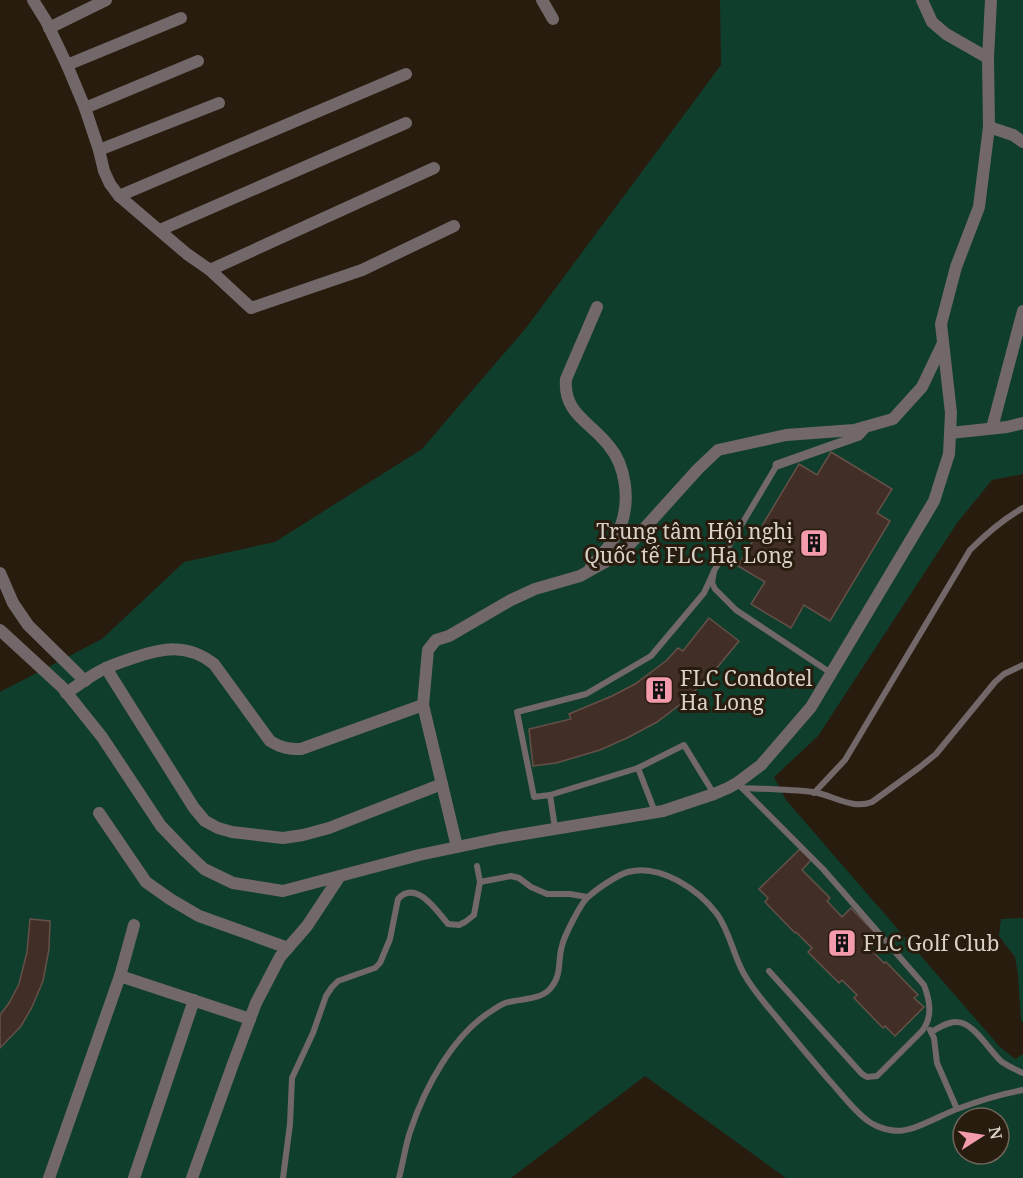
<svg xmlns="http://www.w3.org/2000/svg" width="1023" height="1178" viewBox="0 0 1023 1178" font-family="'Noto Serif',serif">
<rect width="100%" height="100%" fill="#281c0e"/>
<g fill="#103e2d" fill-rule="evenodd">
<path d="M 720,0 L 1023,0 L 1023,474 L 992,480 L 957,523 L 818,736 L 774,777 L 786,800 L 999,1046 L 1015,1059 L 1023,1054 L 1023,1178 L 786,1178 L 645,1076 L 511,1178 L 0,1178 L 0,692 L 102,639 L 184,562 L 275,542 L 422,449 L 526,328 L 721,65 ZM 963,1118 L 999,1118 L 999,1154 L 963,1154 Z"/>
<polygon points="1023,918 1023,1023 1021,1020 1018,975 1015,957 999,936 1001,919"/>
</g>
<g fill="#412e26" stroke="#655048" stroke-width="1.5">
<polygon points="831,452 892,489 877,513 890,521 830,621 804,605 791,628 751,604 765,582 738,566 799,464 817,475"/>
<polygon points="709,618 739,641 715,670 686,700 657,722 629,737 600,750 556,763 533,766 529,729 571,719 569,714 612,696 635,684 666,661 678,648 683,651"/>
<polygon points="800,849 811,860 802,870 830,898 827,901 842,917 851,908 881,939 870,949 884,963 886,962 918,995 914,998 924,1007 895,1036 885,1026 883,1028 854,998 857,995 842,980 839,983 808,952 812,948 796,932 795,933 765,902 768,898 759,889"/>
<polygon points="30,919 50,921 49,949 43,981 32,1007 21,1026 0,1048 0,1015 9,1003 19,984 27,952"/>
</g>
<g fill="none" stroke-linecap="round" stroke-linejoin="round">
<g stroke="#736869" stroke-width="6">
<polyline points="777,465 714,571 712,583 715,589 736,610 831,673"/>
<polyline points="638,768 684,745 714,794"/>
<path d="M 737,783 L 823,869 L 924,985 C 930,1001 933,1017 922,1031 L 877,1076 L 867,1077 L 862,1074 L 769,971"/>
<path d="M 742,788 C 765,789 790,789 813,792 C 833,795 852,810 872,802 L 920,767 L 936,754 L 995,682 L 1004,674 L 1023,665"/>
<path d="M 814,793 L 845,760 L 851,750 L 970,550 C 987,533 1003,519 1023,508"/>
<polyline points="550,795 638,768 655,812"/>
<polyline points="555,828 550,795 534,797 517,712 586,694 651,656 704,593 714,571"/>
<polyline points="480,882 511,876 519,878 531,887 547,894 570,894 587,897"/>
<polyline points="930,1030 934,1038 937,1063 957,1109"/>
<path d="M 931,1032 C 939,1028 948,1021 957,1022 C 975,1023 989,1051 1002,1062 C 1008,1066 1016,1070 1023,1073"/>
<path d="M 283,1178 L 290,1124 L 292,1078 L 313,1033 L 326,996 L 332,987 L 338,981 L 369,970 L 375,968 L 380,963 L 390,939 L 398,899 C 416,879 437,911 448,924 L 459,925 L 465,922 L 474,915 L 480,882 L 477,866"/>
<path d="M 399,1178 C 403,1163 405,1147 410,1132 C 424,1089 453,1034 493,1010 C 496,1008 500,1005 505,1003 C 518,999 539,1000 549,990 C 563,975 557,962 562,946 C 564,936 581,903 588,897 C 597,889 617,875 628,872 C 660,863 699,890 717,914 C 730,932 733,955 744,974 C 753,990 766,1005 778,1019 C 795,1040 812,1060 829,1080 C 841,1093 853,1110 868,1121 C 873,1125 883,1129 890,1130 C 911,1135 939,1115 960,1108 C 981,1100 1001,1094 1023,1090"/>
</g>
<polyline stroke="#736869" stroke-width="9" points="777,465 859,436 867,427"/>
<g stroke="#736869" stroke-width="12">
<polyline points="33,0 46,21 67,65 85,108 99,150 104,171 110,184 119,196 187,254 210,270 251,308 362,270 454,226"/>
<polyline points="542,0 553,19"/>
<polyline points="922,0 932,22 946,34 988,58"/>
<polyline points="49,28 106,0"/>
<polyline points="67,65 181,18"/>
<polyline points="85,108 198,61"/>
<polyline points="989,127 1013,135 1023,142"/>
<polyline points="99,150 219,103"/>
<polyline points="119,196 406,74"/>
<polyline points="160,230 406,123"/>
<polyline points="210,270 434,168"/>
<polyline points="992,428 1023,311"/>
<polyline points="950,433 1007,427 1023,423"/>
<path d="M 591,566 C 603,554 615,541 621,525 C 630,500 626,466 609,446 C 591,422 563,414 566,379 L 597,307"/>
<polyline points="0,573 13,603 28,625 85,681"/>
<polyline points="0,630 62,687 102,737 161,826 186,852 204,869 233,883 283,891 419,855 500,838 663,811 714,794 728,788 737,783 761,765 811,707 934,501 949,454 951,413 941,324 956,267 979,207 989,127 988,58 991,0"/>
<polyline points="106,668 194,808 205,821 218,828 232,832 283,838 303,835 329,828 442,784"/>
<path d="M 66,693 C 79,685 92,674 106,668 C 115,664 124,661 133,658 C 163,648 187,643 214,664 L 270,741 C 281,748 289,749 301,749 L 423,705"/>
<polyline points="99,813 146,882 170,899 199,916 288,948"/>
<polyline points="457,847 423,705 428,650 436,640 449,636 511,600 535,589 580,576 623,552 698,469 718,450 786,435 854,430 893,419 922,387 943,343"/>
<polyline points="120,976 250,1019"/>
<polyline points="49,1178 120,976 134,925"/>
<polyline points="134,1178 194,1000"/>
<polyline points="192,1178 233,1064 256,1003 280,957 307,926 340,876"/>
</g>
</g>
<defs>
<g id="building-square" transform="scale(1.5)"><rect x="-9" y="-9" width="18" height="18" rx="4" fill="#f39aac" stroke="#281c0e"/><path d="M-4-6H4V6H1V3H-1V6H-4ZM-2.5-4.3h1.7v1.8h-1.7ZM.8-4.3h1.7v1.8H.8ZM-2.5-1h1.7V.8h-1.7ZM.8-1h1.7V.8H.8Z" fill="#111"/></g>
</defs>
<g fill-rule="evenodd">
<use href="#building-square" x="814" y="543"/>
<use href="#building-square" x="659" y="690"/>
<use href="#building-square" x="842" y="943"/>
</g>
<g text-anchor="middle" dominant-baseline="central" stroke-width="6" stroke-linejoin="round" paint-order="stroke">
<g font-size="21" fill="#dad2c9" stroke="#281c0e" text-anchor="start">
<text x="793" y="531" text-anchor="end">Trung tâm Hội nghị<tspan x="793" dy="24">Quốc tế FLC Hạ Long</tspan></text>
<text x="680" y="678">FLC Condotel<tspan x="680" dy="24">Ha Long</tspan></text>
<text x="863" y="943">FLC Golf Club</text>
</g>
</g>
<g transform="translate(981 1136) rotate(78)"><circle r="28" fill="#281c0e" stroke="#6f6559" stroke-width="1.5"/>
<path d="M0-4.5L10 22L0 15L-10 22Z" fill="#f39aac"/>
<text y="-9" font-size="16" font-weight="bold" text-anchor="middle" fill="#dad2c9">N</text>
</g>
</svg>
